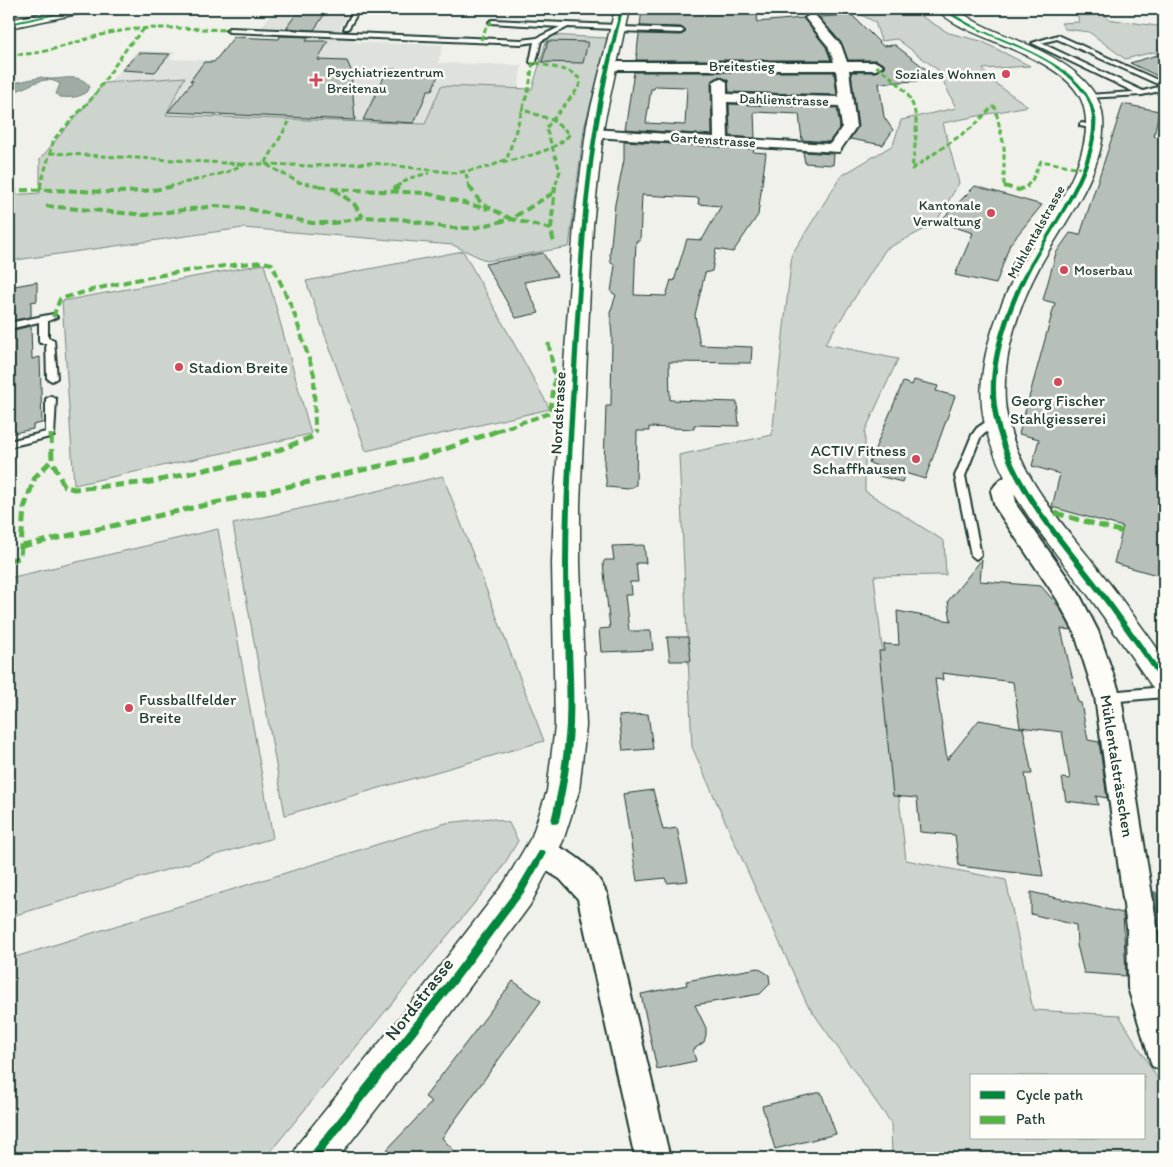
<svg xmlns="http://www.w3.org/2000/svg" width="1173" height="1167" viewBox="0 0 1173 1167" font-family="Itim,sans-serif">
<rect width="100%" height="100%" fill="#f0f1eb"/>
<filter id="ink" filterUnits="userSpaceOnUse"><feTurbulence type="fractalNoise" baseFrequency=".02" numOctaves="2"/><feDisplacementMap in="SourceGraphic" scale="10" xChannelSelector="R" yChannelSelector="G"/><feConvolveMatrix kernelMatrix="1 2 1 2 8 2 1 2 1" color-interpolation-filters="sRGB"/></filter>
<g filter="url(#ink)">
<polygon fill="#dfe2dc" points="275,9 351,9 335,37 354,38 353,42 443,45 438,63 522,65 517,98 448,144 127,133 99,94 137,51 175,52 170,59 275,63 300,29 261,28"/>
<g fill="#cdd3cd" stroke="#768880" fill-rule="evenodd">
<path d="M 850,9 L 909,9 L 949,33 L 981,41 L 1030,66 L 983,69 L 989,79 L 1028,106 L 943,123 L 959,183 L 935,224 L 886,249 L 825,344 L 898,359 L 865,431 L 865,491 L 944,541 L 946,575 L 874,576 L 906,860 L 1006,880 L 1033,1010 L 1119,1015 L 1164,1089 L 1164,1158 L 892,1158 L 891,1123 L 807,1004 L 692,747 L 679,455 L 772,435 L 792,254 L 841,176 L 893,145 L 901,120 L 956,108 L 938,70 L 897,39 L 881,41 L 875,22 ZM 972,1076 L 1144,1076 L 1144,1138 L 972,1138 Z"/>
<polygon points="1076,9 1103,9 1108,19 1164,27 1164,57 1154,52 1125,59 1089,32 1065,29 1061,23 1079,22"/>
<polygon points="548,35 608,38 584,129 569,247 487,261 453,245 243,228 9,261 9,195 40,193 40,159 104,83 185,77 166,115 425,124 441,86 532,89"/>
<polygon points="463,251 550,409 366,451 306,281"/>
<polygon points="264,264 311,434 74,485 62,301"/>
<polygon points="443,476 544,741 285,815 233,524"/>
<polygon points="218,529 273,838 9,917 9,578"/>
<polygon points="491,818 509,823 518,841 499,873 265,1158 9,1158 9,959 446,823"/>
</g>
<path fill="#9faca4" stroke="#6c8077" d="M 42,77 C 55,84 78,69 90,87 C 84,98 72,98 60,97 L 56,94 L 60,84 C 42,72 25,91 9,93 L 9,84 Z"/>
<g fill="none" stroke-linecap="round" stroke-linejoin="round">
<polygon fill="#6c8077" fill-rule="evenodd" points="1154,891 1157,892 1158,895 1164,943 1164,983 1161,981 1159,978 1150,895 1151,892"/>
</g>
<g fill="#b6bfb8" stroke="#1f3d34" fill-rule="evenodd">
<polygon points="300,9 328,9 314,30 286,28"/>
<polygon points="642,9 758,10 757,22 803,18 826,47 831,60 636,60 639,34 681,35 686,32 681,27 640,26"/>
<polygon points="852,15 883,46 895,45 940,80 879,83 884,117 893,130 883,145 850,139 858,127 851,72 876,72 885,65 876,60 848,60 842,44 819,17"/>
<polygon points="280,36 309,37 306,41 328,41 318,60 347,61 351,70 355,120 168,112 193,81 190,81 204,62 214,62 234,37 279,39"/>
<polygon points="548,41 588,42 583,63 542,62"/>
<polygon points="138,53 170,54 155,72 122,70"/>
<polygon points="1164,53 1164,79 1130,63"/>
<polygon points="388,69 440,71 432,90 428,90 414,123 363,120"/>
<path d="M 634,72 L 834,72 L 837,95 L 729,92 L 728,80 L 719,76 L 711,82 L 712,135 L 625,129 ZM 655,86 L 687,87 L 685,125 L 646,123 L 651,89 L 654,89 Z"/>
<polygon points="729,104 837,108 840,127 829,142 802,140 799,114 754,112 755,138 730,136"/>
<polygon points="1123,104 1159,111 1154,136 1164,138 1164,577 1114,563 1123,527 1052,507 1060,474 1032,466 1039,439 1019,434 1055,303 1043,300 1056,253 1070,233 1080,235"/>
<path d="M 624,141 L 754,149 L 753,152 L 766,153 L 758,215 L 733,252 L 716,249 L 712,271 L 705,273 L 695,315 L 700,345 L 752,347 L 751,363 L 669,362 L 670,400 L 737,402 L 739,426 L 694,425 L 694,429 L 649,427 L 649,431 L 637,431 L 636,485 L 628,489 L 607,487 L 604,464 L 606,406 L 611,406 L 612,337 L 610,313 L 616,295 L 611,292 L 615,265 L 611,263 L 610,254 L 615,204 L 624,159 ZM 642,195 L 699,198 L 698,204 L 721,206 L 702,240 L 687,239 L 674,281 L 671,280 L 666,296 L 634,295 L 636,241 L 640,241 Z"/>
<polygon points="803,152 834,154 833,165 805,163"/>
<polygon points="975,186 1042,205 1010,244 996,284 955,275 973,233 939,222"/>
<polygon points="543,253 557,276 524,282 539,313 516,318 485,264"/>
<polygon points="37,282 37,301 31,302 31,317 9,321 9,287"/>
<polygon points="31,326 32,359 40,357 42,423 33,425 33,429 9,434 9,331"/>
<polygon points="914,380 938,386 936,391 955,396 925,479 905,473 902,482 875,475 878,466 869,463 903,382 912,385"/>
<polygon points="644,545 646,563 636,563 638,582 630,582 631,595 625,595 629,631 651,631 653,650 601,652 599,629 610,628 603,563 605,560 614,560 612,546"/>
<polygon points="982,559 980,581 1041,586 1060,608 1072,630 1061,629 1078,702 1081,703 1088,740 1099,742 1107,798 1096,796 1098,805 1066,801 1062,778 1070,779 1062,732 1020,727 1013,682 942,673 943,680 935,679 947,760 979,720 1023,728 1032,774 1025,774 1043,876 959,866 955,835 920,832 917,798 893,796 879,651 884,651 884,644 899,645 897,611 951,621 948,601"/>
<polygon points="667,637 688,637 691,661 670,661"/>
<polygon points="648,714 653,749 623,751 619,716"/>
<polygon points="653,790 663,830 677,828 688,881 667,883 665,878 637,881 623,794"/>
<polygon points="1031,892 1123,913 1126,976 1084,973 1077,945 1076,925 1031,914"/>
<polygon points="758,968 769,975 770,984 760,994 695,1005 706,1028 706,1035 704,1042 693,1050 696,1061 657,1069 641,994 687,985 686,981"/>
<polygon points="513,981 541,1001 442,1138 461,1158 379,1158 432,1102 425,1097"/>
<polygon points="821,1092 836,1134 775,1149 762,1106"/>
</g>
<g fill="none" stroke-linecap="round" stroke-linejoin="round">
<g stroke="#1f3d34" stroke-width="4">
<g id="lane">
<polygon points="354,9 360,9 348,29 344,29"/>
<polygon points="492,20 618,25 621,27 681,29 684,31 681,33 617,31 614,29 568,27 541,41 536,62 533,64 530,62 534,42 521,44 229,32 226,30 229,28 521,40 537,38 560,27 490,23 489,22"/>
<path d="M 1058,35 L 1164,83 L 1164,90 L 1142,95 L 1086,98 L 1085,97 L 1088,95 L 1134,92 L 1032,43 ZM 1057,39 L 1162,86 L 1143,91 L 1041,43 Z"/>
<polygon points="1082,123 1098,127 1095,129 1080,126 1080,124"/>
<polygon points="53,314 57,317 48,321 48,338 54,340 57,378 52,381 47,378 46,343 40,343 39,341 39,322 9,329 9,323"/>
<polygon points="51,396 56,399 54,436 9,447 9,441 46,432 46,399"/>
<polygon points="996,415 1001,418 980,438 965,476 981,555 976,559 971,555 955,476 972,435 977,428"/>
<polygon points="1164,687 1164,697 1108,702 1104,701 1102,697 1104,693 1108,692"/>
</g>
</g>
<g stroke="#1f3d34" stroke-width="4">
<g id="street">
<path d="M 811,14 L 815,15 L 841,45 L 847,62 L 876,62 L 883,66 L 876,70 L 849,70 L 856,127 L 839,152 L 593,137 L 586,133 L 593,129 L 714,137 L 713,82 L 720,78 L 727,82 L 727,94 L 839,97 L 836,70 L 608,70 L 601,66 L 608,62 L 834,62 L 828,46 L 805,18 ZM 727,102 L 839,106 L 842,127 L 830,144 L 728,138 Z"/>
<path d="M 1018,471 L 1026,473 L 1029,478 L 1014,493 L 1017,506 L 1079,594 L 1098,631 L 1121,697 L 1157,927 L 1160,988 L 1164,1002 L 1164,1071 L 1152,1066 L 1128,988 L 1127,927 L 1095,697 L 1074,631 L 1057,599 L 995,507 L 991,491 C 997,481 1007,474 1018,471 Z"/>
<path d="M 542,840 C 570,850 594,865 607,894 L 670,1158 L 635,1158 L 578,899 L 560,879 L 532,862 L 527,853 L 532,844 Z"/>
</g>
</g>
<g stroke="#1f3d34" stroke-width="3">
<g id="secondary">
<polygon points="62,9 89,9 82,13 9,28 9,20"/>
<polygon points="615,9 629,9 604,124 593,225 580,504 580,563 586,726 579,791 563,841 530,905 444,1022 338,1158 292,1158 298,1144 418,995 505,882 532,836 547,791 555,726 552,563 554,504 574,225 587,124"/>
<path d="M 937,9 C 941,9 949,7 953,9 C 961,11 970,19 978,23 C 995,32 1013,38 1031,46 C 1060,60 1100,82 1103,119 C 1107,168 1064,223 1041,264 C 1019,304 1002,356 1005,402 C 1011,470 1063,524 1103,575 C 1124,602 1144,630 1164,658 L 1164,692 L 1153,688 C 1131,656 1109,624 1086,592 C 1046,540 998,486 984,420 C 975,376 991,326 1010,286 C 1033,236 1106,156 1081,99 C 1064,63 998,45 964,28 C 955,23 943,17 937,9 Z"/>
</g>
</g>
<use href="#lane" fill="#fdfcf7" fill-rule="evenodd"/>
<use href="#street" fill="#fdfcf7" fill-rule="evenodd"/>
<use href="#secondary" fill="#fdfcf7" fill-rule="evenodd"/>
<g stroke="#55b346" stroke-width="3" stroke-dasharray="5.5 3" stroke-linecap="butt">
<polyline points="481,40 487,25 492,22"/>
<path d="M 9,54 C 47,57 77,39 114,32 C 152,25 191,29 229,30"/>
<path d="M 876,66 C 923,98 919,116 912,169 L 974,126 L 992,107 L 995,107 L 1004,146 L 1004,186 L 1008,187"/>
<polyline points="50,153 242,164"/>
<path d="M 503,163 C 527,155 553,153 570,134 L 552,120 L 521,109"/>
<polyline points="265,164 311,166 373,163 456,173 489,167 507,159 529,88 533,62 569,71 579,78 580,84 576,91 546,128 560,171 555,187"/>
<polyline points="267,165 298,182 326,187"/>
<polyline points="466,174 469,187"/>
<polyline points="40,187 54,139 94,96 129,45 144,29"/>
<polyline points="168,187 227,172 244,164 265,164 289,122"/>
<polyline points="396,187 410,178 429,173"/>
<polyline points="1026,187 1032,180 1041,161 1086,169"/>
</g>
<g stroke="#55b346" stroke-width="4" stroke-dasharray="8 4" stroke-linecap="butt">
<polyline points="319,186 334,189 425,193 488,209"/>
<polyline points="398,186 395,188 402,191"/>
<polyline points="469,186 481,203 511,219 553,193"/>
<polyline points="1004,186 1019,190 1028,186"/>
<polyline points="40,188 41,186"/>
<polyline points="334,189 354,204 363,217"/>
<path d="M 9,191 C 62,186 122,199 173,186"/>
<polyline points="46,206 145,215 214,206 245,208 312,223 334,223 363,217 401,219 449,228 474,228 511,219 551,229 554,244"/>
<polyline points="551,229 555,186"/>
<path d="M 53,317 L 60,299 C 130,278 190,269 262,262 L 272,264 L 293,310 L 314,374 L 315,431"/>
<polyline points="496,431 550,413 555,377 548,341"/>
</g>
<g stroke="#55b346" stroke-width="5" stroke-dasharray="10 5" stroke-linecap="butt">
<polyline points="51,434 52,460 64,486 74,489 151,482 258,458 312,437 316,430"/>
<polyline points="1055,513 1123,532"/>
<polyline points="22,546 425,456 500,430"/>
<polyline points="9,560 20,558 24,508 35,477 52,460"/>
</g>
<g stroke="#fdfcf7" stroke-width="3">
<g id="cycleway">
<polygon points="78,9 84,9 9,25 9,23"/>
<path d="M 621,9 L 624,9 C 620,22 617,35 614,49 C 589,149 584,252 578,354 C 574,424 569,494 569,564 C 569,617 575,670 573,724 C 572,757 566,789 559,821 L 558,823 L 555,824 L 552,823 L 551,821 C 559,789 564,757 566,724 C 568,670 563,617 563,563 C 563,492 569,421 573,350 C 579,256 584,161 605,68 C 610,49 614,28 621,9 Z"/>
<path d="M 942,9 C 949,9 954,15 960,18 C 980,31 1003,38 1024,48 C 1054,62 1090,81 1096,117 C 1097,120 1096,125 1096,129 C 1093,178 1054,225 1032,267 C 1012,305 991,363 997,406 C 1006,477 1057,530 1098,584 C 1121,614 1142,645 1164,675 L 1164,683 L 1162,682 C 1139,650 1117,618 1093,587 C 1054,536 1008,485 994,420 C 984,376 999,327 1017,287 C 1039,239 1114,150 1086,97 C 1084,94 1081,91 1079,88 C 1045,47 983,41 942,9 Z"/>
<polygon points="542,850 545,851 546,853 525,891 457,982 318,1158 307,1158 309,1155 451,976 519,885 539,851"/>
</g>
</g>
<use href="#cycleway" fill="#00873e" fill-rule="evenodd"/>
</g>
</g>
<g fill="#d1495b" stroke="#fdfcf7" stroke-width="2">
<circle cx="1006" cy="74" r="5"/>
<path d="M313.5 72.5h5v5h5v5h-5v5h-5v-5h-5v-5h5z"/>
<circle cx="991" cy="213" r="5"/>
<circle cx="1064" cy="270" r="5"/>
<circle cx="179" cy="367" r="5"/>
<circle cx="1058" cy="382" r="5"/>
<circle cx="916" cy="459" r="5"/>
<circle cx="129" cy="708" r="5"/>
</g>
<g text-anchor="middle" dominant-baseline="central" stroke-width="5" stroke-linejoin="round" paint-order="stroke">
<g font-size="14" fill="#1f3d34" stroke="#fdfcf7">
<text x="742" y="66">Breitestieg</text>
<text transform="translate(784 100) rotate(2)">Dahlienstrasse</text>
<text transform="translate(713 140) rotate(4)">Gartenstrasse</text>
<text transform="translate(1036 232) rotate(-61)">Mühlentalstrasse</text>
</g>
<g font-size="14" fill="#1f3d34" stroke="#fdfcf7" text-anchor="start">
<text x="327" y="72">Psychiatriezentrum<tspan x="327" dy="16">Breitenau</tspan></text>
<text x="996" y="74" text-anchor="end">Soziales Wohnen</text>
<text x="981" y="205" text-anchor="end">Kantonale<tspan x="981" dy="16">Verwaltung</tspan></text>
<text x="1074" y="270">Moserbau</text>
</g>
<g font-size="16" fill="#1f3d34" stroke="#fdfcf7" text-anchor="start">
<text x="189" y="367">Stadion Breite</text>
<text x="1058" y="400" text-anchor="middle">Georg Fischer<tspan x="1058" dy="18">Stahlgiesserei</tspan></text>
<text x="906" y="450" text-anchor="end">ACTIV Fitness<tspan x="906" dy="18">Schaffhausen</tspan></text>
<text x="139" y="699">Fussballfelder<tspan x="139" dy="18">Breite</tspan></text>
</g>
<g font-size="16" fill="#1f3d34" stroke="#fdfcf7">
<text transform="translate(558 413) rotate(-87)">Nordstrasse</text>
<text transform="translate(1117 766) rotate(81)">Mühlentalsträsschen</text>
</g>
<g font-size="19" fill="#1f3d34" stroke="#fdfcf7">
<text transform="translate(419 999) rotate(-52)">Nordstrasse</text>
</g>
</g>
<rect width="1173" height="1167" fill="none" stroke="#fdfcf7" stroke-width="30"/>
<rect x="15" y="15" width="1143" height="1137" fill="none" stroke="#1f3d34" stroke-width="2" filter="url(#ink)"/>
<rect x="970" y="1074" width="175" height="65" fill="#fdfcf7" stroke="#a4b0a9"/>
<rect x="980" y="1091" width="25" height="8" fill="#00873e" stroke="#a4b0a9"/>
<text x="1016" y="1100" font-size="15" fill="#1f3d34">Cycle path</text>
<rect x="980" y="1116" width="25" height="8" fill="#55b346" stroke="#a4b0a9"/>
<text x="1016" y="1124" font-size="15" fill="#1f3d34">Path</text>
</svg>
